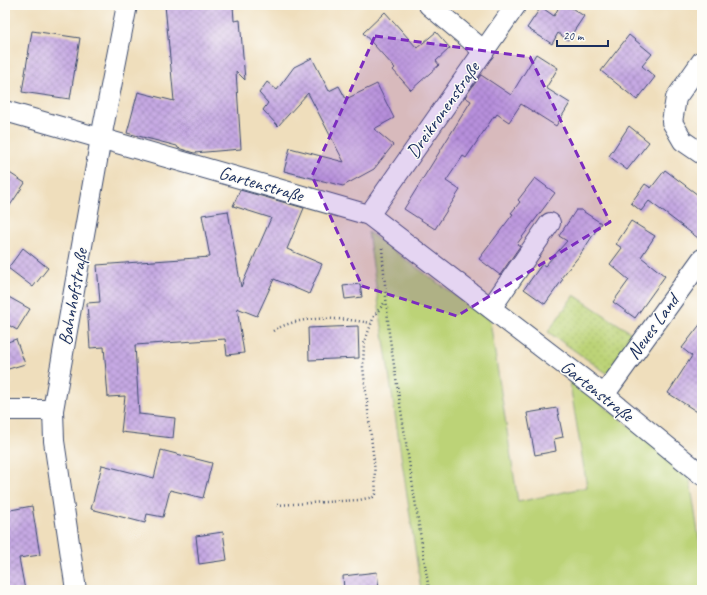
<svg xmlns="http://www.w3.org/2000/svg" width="707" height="595" viewBox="0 0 707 595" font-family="Caveat,sans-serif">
<defs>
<pattern id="park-dots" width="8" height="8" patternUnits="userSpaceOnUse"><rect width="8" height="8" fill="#bcd377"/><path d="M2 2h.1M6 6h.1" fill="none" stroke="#a1b569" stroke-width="1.8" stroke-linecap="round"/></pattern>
<pattern id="building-cross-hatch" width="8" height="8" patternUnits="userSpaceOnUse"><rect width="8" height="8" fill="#c6a9e3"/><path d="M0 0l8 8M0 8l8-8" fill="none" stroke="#a08abb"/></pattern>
</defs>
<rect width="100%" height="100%" fill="#fdfcf7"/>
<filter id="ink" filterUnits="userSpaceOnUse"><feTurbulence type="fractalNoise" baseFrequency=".025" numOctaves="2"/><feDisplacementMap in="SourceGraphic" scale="8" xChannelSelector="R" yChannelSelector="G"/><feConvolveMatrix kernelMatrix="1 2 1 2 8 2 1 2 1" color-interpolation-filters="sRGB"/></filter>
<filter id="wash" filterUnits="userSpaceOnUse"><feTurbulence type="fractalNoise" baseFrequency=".012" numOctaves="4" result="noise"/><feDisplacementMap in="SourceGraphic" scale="16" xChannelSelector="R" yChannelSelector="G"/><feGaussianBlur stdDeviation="0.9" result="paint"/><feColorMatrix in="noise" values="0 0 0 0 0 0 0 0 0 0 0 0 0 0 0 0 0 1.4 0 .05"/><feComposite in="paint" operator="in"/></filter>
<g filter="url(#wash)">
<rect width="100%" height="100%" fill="#efdebc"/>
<polygon fill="#bcd377" stroke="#6c816a" points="368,232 490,321 518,502 587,487 569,378 689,474 702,558 702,590 421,590"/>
<polygon fill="url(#park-dots)" stroke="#6c816a" points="574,295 636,336 608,374 548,332"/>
<g id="blocks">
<g fill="url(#building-cross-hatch)">
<polygon points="165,5 233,5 234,21 240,20 245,80 236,71 241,149 194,153 178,148 177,146 127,133 138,92 174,101"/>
<polygon points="560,5 567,5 584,16 568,40 558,33 552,44 527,28 541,7 554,16"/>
<polygon points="385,12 417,48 436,32 450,48 436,61 439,65 411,90 393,70 395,68 363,33"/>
<polygon points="32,31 80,38 70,99 22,92"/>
<polygon points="629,35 652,54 642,66 655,77 637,100 601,71"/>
<polygon points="536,54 558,68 546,88 570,103 556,126 521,104 509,122 497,114 495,117 494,116 466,158 463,156 446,181 460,190 435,229 404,209 471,101 465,97 481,75 511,95"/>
<polygon points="312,58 329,91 339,86 346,99 377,84 394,118 374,129 393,145 374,169 343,186 284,171 290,148 344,162 308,93 278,126 263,110 268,103 259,93 267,82 277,90 294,67"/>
<polygon points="629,126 649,142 627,170 609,156"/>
<polygon points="5,170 25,183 5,213"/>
<polygon points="665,170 702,198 702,241 649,201 641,211 631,203 645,184 651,188"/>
<polygon points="535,178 555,193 517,244 520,246 500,275 479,259 513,214 511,213 520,202 518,200"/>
<polygon points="240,190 304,208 287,249 322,264 309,294 274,279 257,316 237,308 244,353 227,355 225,339 135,345 139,414 175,418 173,438 121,432 125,396 108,397 104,347 90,348 87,303 100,302 97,265 210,257 202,215 228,211 241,287 271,218 233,206"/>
<polygon points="576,210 581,210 601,223 580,255 561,278 563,279 545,304 524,289 542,264 545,266 567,241 559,236"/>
<polygon points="631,221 655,236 641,257 665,276 635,318 613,302 629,280 610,264 622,248 616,244"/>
<polygon points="23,248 48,268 33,287 8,268"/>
<polygon points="360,284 362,297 345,299 343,286"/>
<polygon points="5,295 30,309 17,330 5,323"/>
<polygon points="702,322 702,415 668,393 692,356 682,348"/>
<polygon points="358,326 359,358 309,360 308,328"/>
<polygon points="16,339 25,364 5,370 5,343"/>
<polygon points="557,408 563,437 554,439 556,451 535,455 527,413"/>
<polygon points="161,450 212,463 203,498 170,490 163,517 147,514 145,523 91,509 102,465 154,478"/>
<polygon points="32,506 40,555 19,558 25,590 6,590 5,545 7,544 5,511"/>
<polygon points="223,532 227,560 199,564 196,536"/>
<polygon points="377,572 379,590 344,590 343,576"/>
</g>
</g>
</g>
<g filter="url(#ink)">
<use href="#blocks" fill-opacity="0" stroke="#3b496c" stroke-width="1"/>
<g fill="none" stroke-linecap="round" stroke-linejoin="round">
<g stroke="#3b496c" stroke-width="22">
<g id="minor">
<polyline points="429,5 484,51"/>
<polyline points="702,61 676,98 672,122 683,141 702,154"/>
<polyline points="5,111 369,215 604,395 702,475"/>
<polyline points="369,215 516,5"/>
<polyline points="491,308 550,223"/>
<polyline points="604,395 702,259"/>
<polyline points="5,410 53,410"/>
<polyline points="76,590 54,441 53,410 101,138 127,5"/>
</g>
</g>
<g stroke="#3b496c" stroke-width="2.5" stroke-dasharray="1 3" stroke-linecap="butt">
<polyline points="382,248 389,333 429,590"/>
<path d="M 273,331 C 300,314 341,318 371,323"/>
<polyline points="277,505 359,500 373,497 376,494 374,462 363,367 364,344 374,316 385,302"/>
</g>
<use href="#minor" stroke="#fff" stroke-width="20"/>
</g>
</g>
<path fill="#7b2cbf" fill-opacity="0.2" stroke="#7b2cbf" stroke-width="3" stroke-dasharray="8 5" stroke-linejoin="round" d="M 375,36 L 530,57 L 610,222 L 457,316 L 362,286 L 312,176 Z"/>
<g text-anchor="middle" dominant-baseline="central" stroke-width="3" stroke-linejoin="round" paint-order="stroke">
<g font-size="19" fill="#1b2f5e" stroke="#fdfcf7">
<text transform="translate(443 110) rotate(-55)">Dreikronenstraße</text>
<text transform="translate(261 184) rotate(16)">Gartenstraße</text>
<text transform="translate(73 297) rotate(-80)">Bahnhofstraße</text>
<text transform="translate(653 327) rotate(-54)">Neues Land</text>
<text transform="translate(597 391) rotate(38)">Gartenstraße</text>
</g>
</g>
<rect width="707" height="595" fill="none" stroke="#fdfcf7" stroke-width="20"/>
<path d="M557 40v6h51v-6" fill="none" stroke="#1b2f5e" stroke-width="2"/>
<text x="563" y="40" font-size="12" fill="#1b2f5e" stroke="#fdfcf7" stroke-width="3" paint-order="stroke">20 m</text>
</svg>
